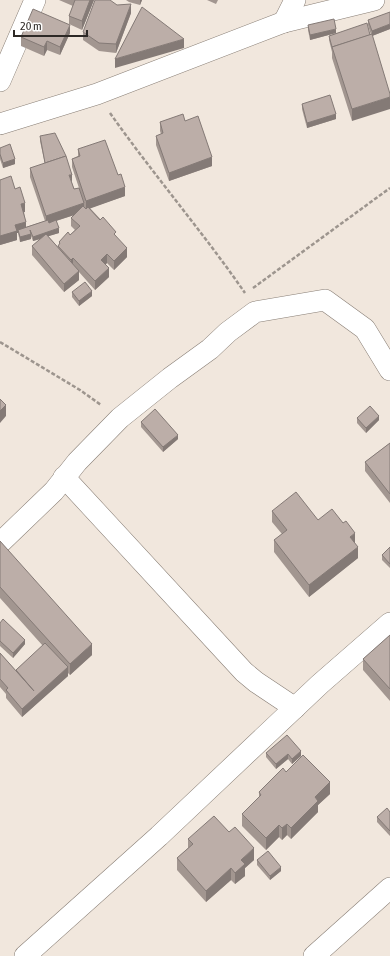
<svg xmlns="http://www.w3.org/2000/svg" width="390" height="956" viewBox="0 0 390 956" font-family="'Asap Condensed',sans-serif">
<rect width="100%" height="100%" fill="#f1e7dd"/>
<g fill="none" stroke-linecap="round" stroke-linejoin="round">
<g stroke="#887e75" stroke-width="22">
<g id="minor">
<polyline points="284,22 295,0"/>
<polyline points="0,81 35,0"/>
<polyline points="0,124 97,94 284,22 374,0"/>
<polyline points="64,477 244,672 256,682 295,708"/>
<polyline points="0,543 54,491 77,462 120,418 170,378 210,349 228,332 255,312 325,300 365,329 390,370"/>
<polyline points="25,956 159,836 320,684 390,623"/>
<polyline points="314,956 390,888"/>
</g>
</g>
<g stroke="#9d958e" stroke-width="2.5" stroke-dasharray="4 2" stroke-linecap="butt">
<path d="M 110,113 C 153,174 202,231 245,293"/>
<polyline points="253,288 390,188"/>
<polyline points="0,342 80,390 101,405"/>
</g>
<use href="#minor" stroke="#fff" stroke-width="21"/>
</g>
<g fill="#a29690" fill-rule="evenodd">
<polygon points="59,0 94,0 82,30 69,24 69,16 73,6"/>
<polygon points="126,0 142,0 140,5 129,2"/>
<polygon points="207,0 218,0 216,4"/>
<polygon points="117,5 131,13 116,53 99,51 83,40 83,32"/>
<polygon points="368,20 390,29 372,36 352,121 332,58 332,52 329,40 329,36 336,33 310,40 308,30 308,25 336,33 370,35 371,35 368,25"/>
<polygon points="70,33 60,55 47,50 44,56 21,46 21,37"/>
<polygon points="302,104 336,119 307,128 302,109"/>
<polygon points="185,121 212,166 169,181 156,145 156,136 161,134 160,131 160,122"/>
<path d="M 40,136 L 72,183 L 74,189 L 79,188 L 72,167 L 72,159 L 78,156 L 78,149 L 118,175 L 125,196 L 90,208 L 116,236 L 127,257 L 114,270 L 107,263 L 105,265 L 109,277 L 95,290 L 79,272 L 79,280 L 64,292 L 32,255 L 32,246 L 41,239 L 33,241 L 31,236 L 31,239 L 20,242 L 18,233 L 17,233 L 17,240 L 0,245 L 0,180 L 25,212 L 24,212 L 26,227 L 45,221 L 30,177 L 30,168 L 45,164 L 40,141 ZM 74,215 L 71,218 L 71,226 L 75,230 L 70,235 L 59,242 L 59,245 L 58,247 L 48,236 L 59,233 L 56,221 Z"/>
<polygon points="0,148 15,164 3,168 0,159"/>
<polygon points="72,292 92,296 79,306 72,297"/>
<polygon points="357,418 379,420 366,433 357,423"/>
<polygon points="141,422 178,439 163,452 141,427"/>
<polygon points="390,443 390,503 365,471 365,462"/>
<polygon points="272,511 318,520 355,544 358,558 309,597 274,552 274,540 282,534 272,522"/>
<polygon points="0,541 92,655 70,675 68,673 68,676 22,717 6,698 6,694 0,687 0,653 16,671 16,670 43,646 0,598"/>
<polygon points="390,547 390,568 382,560 382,555"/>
<polygon points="0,623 25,644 13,658 0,646"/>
<polygon points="390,635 390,701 363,670 363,659"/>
<polygon points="301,751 301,756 292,764 288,759 276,769 266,757 266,753"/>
<polygon points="286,772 330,794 318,805 318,812 291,839 287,835 282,840 279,837 266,850 242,826 242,814 259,797 259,792"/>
<polygon points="390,812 390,836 377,822 377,817"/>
<polygon points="188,839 254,860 245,868 245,876 235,884 231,880 206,902 177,870 177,858 188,848"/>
<polygon points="257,860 281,871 270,880 257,865"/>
</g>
<g fill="#847a76">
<polygon points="90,0 94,0 82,30 82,21"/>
<polygon points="140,0 142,0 140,5"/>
<polygon points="131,4 131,13 116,53 116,44"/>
<polygon points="390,24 390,29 372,36 372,31"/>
<polygon points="70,25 70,33 60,55 60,47"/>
<polygon points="336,29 336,33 310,40 310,35"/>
<polygon points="184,39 184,48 115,68 115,59"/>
<polygon points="47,41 47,50 44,56 44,47"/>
<polygon points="390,97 390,109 352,121 352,109"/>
<polygon points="336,114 336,119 307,128 307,123"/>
<polygon points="212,157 212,166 169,181 169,173"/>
<polygon points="15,159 15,164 3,168 3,163"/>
<polygon points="69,175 72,175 72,183"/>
<polygon points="125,187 125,196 86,210 86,201"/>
<polygon points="25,203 25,212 21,213 21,204"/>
<polygon points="84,203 84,212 46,224 46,216"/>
<polygon points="26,222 26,230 18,230 18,233 17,233 17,240 0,245 0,236 15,225"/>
<polygon points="59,228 59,233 33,241 33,237"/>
<polygon points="31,234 31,239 20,242 20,237"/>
<polygon points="127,248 127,257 114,270 114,261"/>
<polygon points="107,254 107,263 101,269 101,260"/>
<polygon points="73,258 73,266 71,268 71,260"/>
<polygon points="109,268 109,277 95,290 95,281"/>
<polygon points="79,271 79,280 64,292 64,284"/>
<polygon points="92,291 92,296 79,306 79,301"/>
<polygon points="6,405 6,416 0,423 0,411"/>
<polygon points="379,416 379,420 366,433 366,428"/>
<polygon points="178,435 178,439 163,452 163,447"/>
<polygon points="355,533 355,545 350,537"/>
<polygon points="358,547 358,558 309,597 309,585"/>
<polygon points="25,640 25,644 13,658 13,653"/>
<polygon points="92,644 92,655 70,675 70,664"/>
<polygon points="68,667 68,676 22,717 22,709"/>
<polygon points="301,751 301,756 292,764 292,759"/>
<polygon points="288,754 288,759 276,769 276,764"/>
<polygon points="330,782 330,794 318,805 318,812 291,839 291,828 315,797"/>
<polygon points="287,824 287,835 282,840 282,828"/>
<polygon points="279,825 279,837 266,850 266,838"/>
<polygon points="254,848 254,860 245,868 245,876 235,884 235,873 241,860"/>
<polygon points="281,867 281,871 270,880 270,876"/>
<polygon points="231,868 231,880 206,902 206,891"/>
</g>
<g fill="#bcaea8" stroke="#847a76">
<polygon points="75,0 90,0 82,21 69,16"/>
<polygon points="95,0 110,0 117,5 131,4 116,44 99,43 83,32"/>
<polygon points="142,7 184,39 115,59"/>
<polygon points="33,9 70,25 60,47 47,41 44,47 21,37"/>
<polygon points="390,12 390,24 372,31 368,20"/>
<polygon points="334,19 336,29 310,35 308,25"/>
<polygon points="367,23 370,35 332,47 329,36"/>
<polygon points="372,34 390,94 390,97 352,109 332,47"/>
<polygon points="330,95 336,114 307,123 302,104"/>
<polygon points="183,114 185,121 198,116 212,157 169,173 156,136 163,133 160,122"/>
<polygon points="55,133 66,156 45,163 40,136"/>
<polygon points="105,140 118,175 121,174 125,187 86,201 72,159 80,156 78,149"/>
<polygon points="10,144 15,159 3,163 0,154 0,148"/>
<polygon points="66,156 72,175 69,175 74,189 79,188 84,203 46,216 30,168"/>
<polygon points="11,176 15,189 20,187 25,203 21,204 26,222 15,225 17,231 0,236 0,180"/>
<polygon points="83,206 86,209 88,207 100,220 103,217 116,232 114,234 127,248 114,261 107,254 101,260 109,268 95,281 73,258 71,260 58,246 60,243 59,242 68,232 70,235 80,226 71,218"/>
<polygon points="48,220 49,223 56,220 59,228 33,237 30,230 31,234 20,237 18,230"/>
<polygon points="46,234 79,271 64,284 32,246"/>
<polygon points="85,282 92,291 79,301 72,292"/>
<polygon points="0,399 6,405 0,411"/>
<polygon points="370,406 379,416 366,428 357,418"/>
<polygon points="155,409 178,435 163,447 141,422"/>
<polygon points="390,443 390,494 365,462"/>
<polygon points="296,492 318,520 332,509 343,523 346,521 355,533 350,537 358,547 309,585 274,540 287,530 272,511"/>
<polygon points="0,541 92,644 70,664 0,587"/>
<polygon points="390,547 390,564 382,555"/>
<polygon points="3,619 25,640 13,653 0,641 0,623"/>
<polygon points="390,635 390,689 363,659"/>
<polygon points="45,643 68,667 22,709 6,690 8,688 0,679 0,653 34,691 16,670"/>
<polygon points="287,735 301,751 292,759 288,754 276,764 266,753"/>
<polygon points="303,755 330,782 315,797 318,801 291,828 287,824 282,828 279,825 266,838 242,814 261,795 259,792 283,768 286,772"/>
<polygon points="387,808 390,812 390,831 377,817"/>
<polygon points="214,816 229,832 235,827 254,848 241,860 245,864 235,873 231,868 206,891 177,858 193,844 188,839"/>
<polygon points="268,851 281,867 270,876 257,860"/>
</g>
<path d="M14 30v6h73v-6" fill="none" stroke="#2d2926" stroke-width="2"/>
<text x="20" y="30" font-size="12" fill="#2d2926" stroke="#ffffff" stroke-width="3" paint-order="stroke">20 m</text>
</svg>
